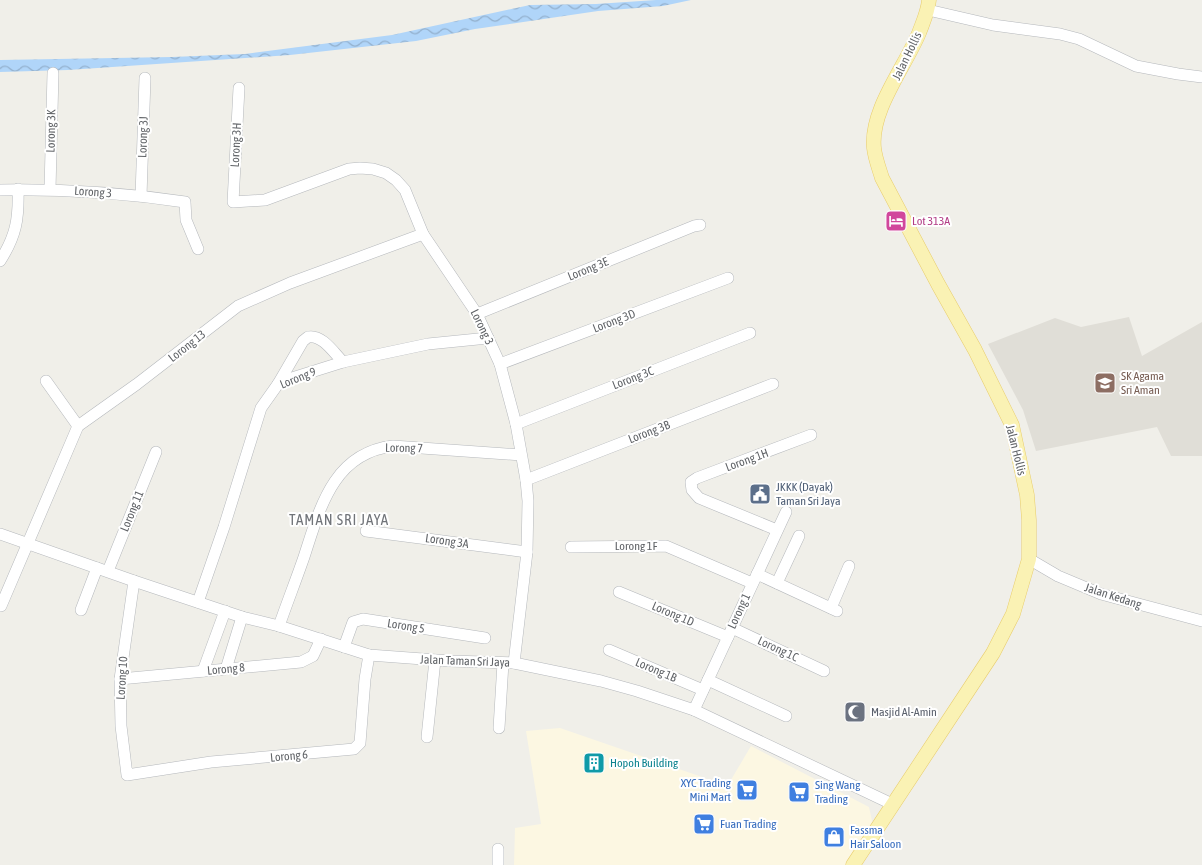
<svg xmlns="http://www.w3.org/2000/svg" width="1202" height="865" viewBox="0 0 1202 865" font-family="'Asap Condensed',sans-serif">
<defs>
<pattern id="water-waves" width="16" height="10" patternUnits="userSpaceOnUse" patternTransform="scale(1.25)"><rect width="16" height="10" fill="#b0d5f9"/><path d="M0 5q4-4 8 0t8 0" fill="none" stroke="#93b0cd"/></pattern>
</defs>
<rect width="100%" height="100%" fill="#f0efe9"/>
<polygon fill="#fcf7e2" points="560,728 705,778 725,790 751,746 869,807 873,825 847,865 514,865 515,828 541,824 526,731"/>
<polygon fill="#e0ded7" points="1129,317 1142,356 1202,322 1202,456 1171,456 1157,427 1036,451 1023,410 988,344 1055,318 1081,327"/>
<polygon fill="url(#water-waves)" points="656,0 691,0 663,6 598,11 475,29 416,41 290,55 68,70 0,72 0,60 172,57 245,54 392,35 530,5 596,4"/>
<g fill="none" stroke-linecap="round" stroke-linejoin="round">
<g stroke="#b5b8bc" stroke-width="12">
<g id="minor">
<polyline points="928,10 993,25 1060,34 1079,39 1136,66 1178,74 1202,77"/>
<polyline points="239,88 233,202 265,200 349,169 360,168 373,169 386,173 396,180 405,190 423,234 477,314 500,364 516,424 526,480 528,501 527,552 514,663"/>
<polyline points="50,189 53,73"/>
<path d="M 0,190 C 62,189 124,193 185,202 L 186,220 L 198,249"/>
<polyline points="141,196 145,78"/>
<path d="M 0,261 C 16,236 19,219 18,189"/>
<polyline points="477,314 694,226 700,225"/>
<polyline points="500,364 728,278"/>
<polyline points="46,381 78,426"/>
<path d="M 278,384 L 303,341 L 308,337 C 322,334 334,353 343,362"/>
<polyline points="516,424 750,333"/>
<polyline points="526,480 773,384"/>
<polyline points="777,530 699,498 692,490 691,482 697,478 811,435"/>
<polyline points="366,531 527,552"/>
<polyline points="0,534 134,581 242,617 279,626 369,655 450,661 514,663 601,681 637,691 694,710 892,804"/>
<polyline points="571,547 666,546 752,583"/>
<polyline points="1029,559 1058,576 1101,594 1202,621"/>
<polyline points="108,571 156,452"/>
<polyline points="757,574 837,611"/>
<polyline points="134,581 120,679 121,726 127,775 211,762 354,749 360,743 365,679 369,655"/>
<polyline points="777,583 799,536"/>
<polyline points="619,592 728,637"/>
<polyline points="198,602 224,527 261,408 278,384 292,378 343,362 428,344 488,338"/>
<polyline points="1,606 78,426 137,384 238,306 290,283 423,234"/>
<polyline points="831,608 849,566"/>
<polyline points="81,610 97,568"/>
<path d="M 279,626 C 287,603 296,580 304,557 C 320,508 333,453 393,446 L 521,455"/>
<polyline points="732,628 824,671"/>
<polyline points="344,647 353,622 363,619 485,638"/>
<polyline points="609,650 703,690"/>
<polyline points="226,669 242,617"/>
<polyline points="203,671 225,611"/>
<polyline points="120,679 301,662 313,656 321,639"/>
<polyline points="708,680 786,716"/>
<polyline points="694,710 786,512"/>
<polyline points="499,728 503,663"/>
<polyline points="427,737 435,660"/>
<polyline points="498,865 498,849"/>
</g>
</g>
<g stroke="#e8cc6a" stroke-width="15">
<path id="major" d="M 853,865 L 993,653 L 1013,614 L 1029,559 L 1029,520 L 1027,495 L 1012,425 L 975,350 L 938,284 L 882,178 C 879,168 875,158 874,148 C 870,110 905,67 919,33 C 923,22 928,12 929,0"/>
</g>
<use href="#minor" stroke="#fff" stroke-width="11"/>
<use href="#major" stroke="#faf2b4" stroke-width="14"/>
</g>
<defs>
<g id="hotel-square" transform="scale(1.125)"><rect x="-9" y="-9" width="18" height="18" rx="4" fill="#d1479c" stroke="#fff"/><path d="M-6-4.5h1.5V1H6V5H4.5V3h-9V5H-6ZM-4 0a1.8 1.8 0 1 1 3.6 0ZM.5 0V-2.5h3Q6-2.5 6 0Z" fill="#fff"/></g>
<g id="school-square" transform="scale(1.125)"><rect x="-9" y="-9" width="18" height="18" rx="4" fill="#8d6e63" stroke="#fff"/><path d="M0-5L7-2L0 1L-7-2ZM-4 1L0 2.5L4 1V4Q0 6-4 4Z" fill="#fff"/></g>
<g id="civic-square" transform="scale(1.125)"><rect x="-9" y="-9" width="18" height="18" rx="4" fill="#5c6f8a" stroke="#fff"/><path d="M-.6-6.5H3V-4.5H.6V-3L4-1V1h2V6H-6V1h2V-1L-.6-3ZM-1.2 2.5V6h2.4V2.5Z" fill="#fff"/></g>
<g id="mosque-square" transform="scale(1.125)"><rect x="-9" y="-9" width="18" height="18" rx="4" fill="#6b7280" stroke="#fff"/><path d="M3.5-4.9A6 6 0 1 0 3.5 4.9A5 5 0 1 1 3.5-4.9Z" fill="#fff"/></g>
<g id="building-square" transform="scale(1.125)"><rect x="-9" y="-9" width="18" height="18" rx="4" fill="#0f9aa8" stroke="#fff"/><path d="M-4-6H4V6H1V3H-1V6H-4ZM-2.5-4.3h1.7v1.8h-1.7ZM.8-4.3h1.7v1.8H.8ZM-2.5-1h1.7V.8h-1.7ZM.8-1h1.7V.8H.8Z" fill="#fff"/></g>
<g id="supermarket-square" transform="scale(1.125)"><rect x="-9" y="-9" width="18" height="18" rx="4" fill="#3f7fe0" stroke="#fff"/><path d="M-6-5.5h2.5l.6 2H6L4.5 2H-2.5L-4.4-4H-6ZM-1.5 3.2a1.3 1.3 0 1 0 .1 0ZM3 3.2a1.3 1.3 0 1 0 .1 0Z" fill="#fff"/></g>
<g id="shop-square" transform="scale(1.125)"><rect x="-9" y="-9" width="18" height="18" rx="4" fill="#3f7fe0" stroke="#fff"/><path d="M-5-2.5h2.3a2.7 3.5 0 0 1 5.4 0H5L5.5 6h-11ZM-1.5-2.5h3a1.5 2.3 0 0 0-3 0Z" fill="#fff"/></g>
</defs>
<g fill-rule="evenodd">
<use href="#hotel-square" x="896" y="221"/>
<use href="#school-square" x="1105" y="383"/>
<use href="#civic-square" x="760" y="494"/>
<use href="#mosque-square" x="855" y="712"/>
<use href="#building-square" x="594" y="763"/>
<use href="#supermarket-square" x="747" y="790"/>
<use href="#supermarket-square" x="799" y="792"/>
<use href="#supermarket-square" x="704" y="824"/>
<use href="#shop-square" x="834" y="837"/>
</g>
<g text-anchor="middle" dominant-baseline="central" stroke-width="4" stroke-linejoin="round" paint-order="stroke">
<g font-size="12" fill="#606367" stroke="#fff">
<text transform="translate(907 56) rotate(-64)">Jalan Hollis</text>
<text transform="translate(51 131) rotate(-89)">Lorong 3K</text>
<text transform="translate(143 137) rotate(-88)">Lorong 3J</text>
<text transform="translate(236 145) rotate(-87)">Lorong 3H</text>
<text transform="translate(93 192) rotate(4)">Lorong 3</text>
<text transform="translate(588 269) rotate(-22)">Lorong 3E</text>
<text transform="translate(614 321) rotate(-21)">Lorong 3D</text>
<text transform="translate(482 327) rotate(64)">Lorong 3</text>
<text transform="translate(187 346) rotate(-38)">Lorong 13</text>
<text transform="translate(298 378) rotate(-22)">Lorong 9</text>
<text transform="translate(633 378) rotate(-21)">Lorong 3C</text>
<text transform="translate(649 432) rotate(-21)">Lorong 3B</text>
<text transform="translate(404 448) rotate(1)">Lorong 7</text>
<text transform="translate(1016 450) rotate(76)">Jalan Hollis</text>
<text transform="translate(747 460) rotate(-20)">Lorong 1H</text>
<text transform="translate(132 511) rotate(-68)">Lorong 11</text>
<text transform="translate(447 541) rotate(8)">Lorong 3A</text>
<text x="636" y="546">Lorong 1F</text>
<text transform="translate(1113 596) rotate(18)">Jalan Kedang</text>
<text transform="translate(739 611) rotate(-65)">Lorong 1</text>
<text transform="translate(673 614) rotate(23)">Lorong 1D</text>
<text transform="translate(406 626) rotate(9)">Lorong 5</text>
<text transform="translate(778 649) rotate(25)">Lorong 1C</text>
<text transform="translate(465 661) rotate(2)">Jalan Taman Sri Jaya</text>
<text transform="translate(226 669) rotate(-5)">Lorong 8</text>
<text transform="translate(656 670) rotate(23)">Lorong 1B</text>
<text transform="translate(122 678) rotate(-86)">Lorong 10</text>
<text transform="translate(289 756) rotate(-5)">Lorong 6</text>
</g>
<g font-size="12" fill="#b23c85" stroke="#fff" text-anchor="start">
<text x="912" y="221">Lot 313A</text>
</g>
<g font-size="12" fill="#785e54" stroke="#fff" text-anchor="start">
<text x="1121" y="376">SK Agama<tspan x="1121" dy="14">Sri Aman</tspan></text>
</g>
<g font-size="12" fill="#4e5e75" stroke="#fff" text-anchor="start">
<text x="776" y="487">JKKK (Dayak)<tspan x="776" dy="14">Taman Sri Jaya</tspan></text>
</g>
<g font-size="12" fill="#5b616d" stroke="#fff" text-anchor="start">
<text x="871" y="712">Masjid Al-Amin</text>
</g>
<g font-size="12" fill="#0d838f" stroke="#fff" text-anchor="start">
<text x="610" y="763">Hopoh Building</text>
</g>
<g font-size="12" fill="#366cbe" stroke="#fff" text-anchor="start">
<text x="731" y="783" text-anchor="end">XYC Trading<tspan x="731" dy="14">Mini Mart</tspan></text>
<text x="815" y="785">Sing Wang<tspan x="815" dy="14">Trading</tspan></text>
<text x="720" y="824">Fuan Trading</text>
<text x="850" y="830">Fassma<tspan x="850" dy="14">Hair Saloon</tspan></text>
</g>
<g font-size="15" letter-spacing="1" fill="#717479" stroke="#fff">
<text x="339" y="519">TAMAN SRI JAYA</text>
</g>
</g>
</svg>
